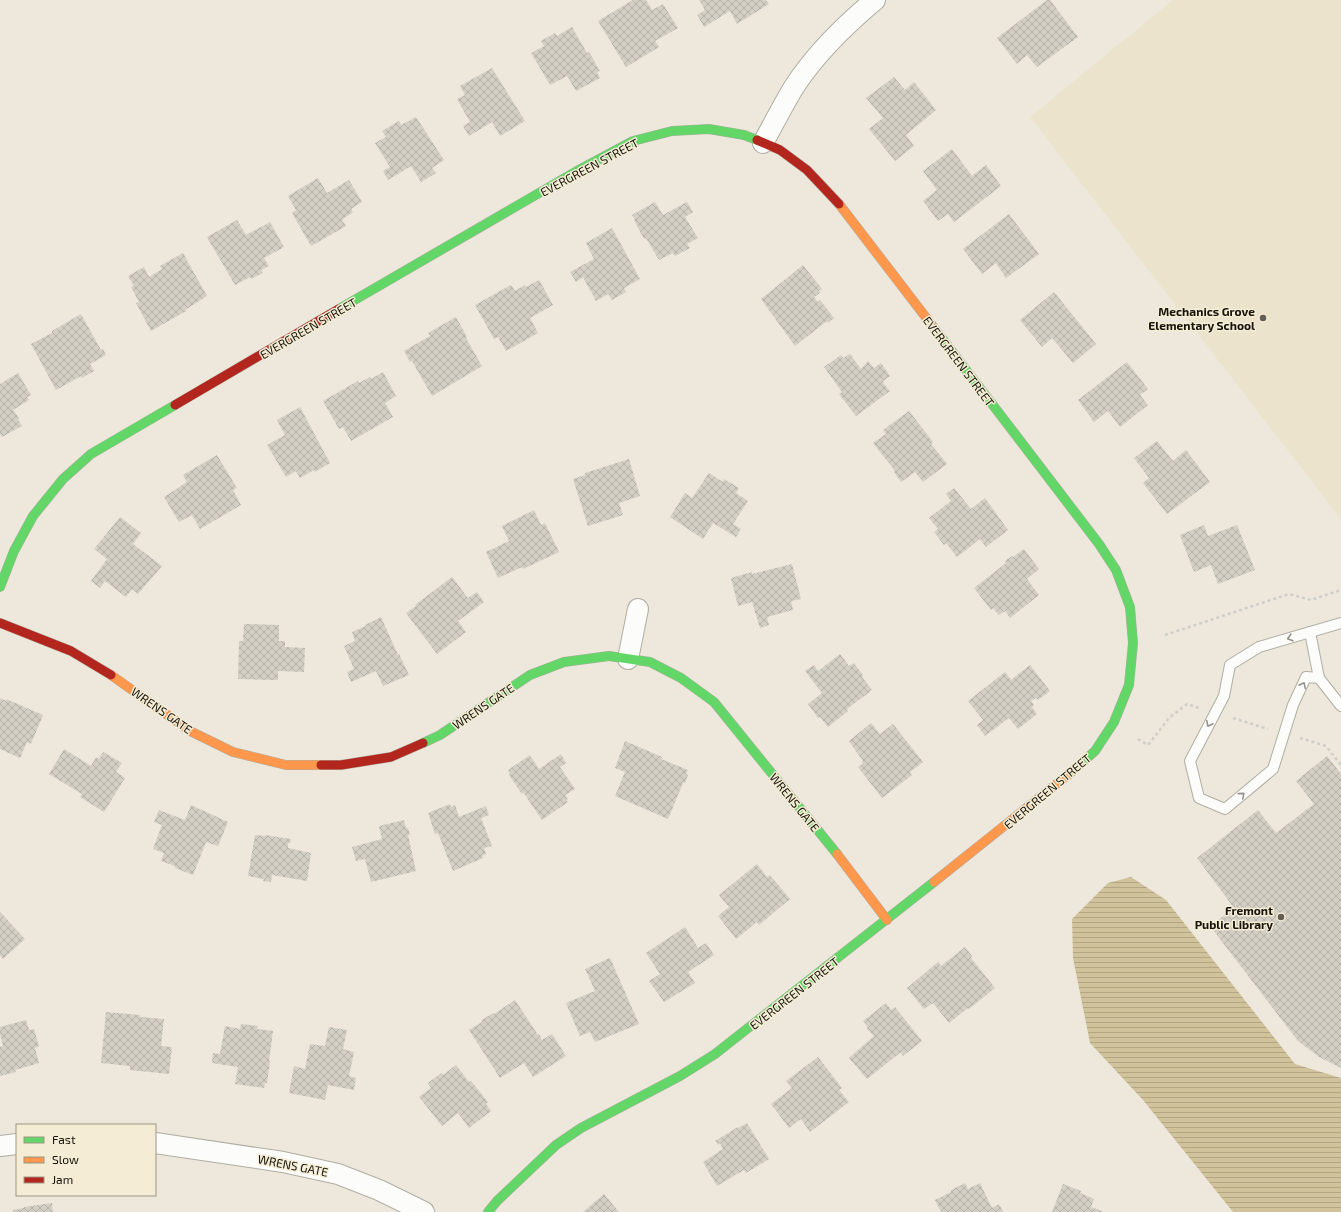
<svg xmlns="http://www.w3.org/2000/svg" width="1341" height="1212" viewBox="0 0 1341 1212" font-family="'Exo 2',sans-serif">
<defs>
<pattern id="water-rules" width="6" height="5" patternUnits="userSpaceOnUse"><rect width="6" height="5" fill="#d0c29b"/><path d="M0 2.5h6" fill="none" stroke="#b2a684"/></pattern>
<pattern id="building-cross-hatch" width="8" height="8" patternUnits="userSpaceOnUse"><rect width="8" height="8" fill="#d3cfc5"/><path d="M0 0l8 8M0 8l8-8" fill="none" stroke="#b4b1a8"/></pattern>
</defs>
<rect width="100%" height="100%" fill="#ede8db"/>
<polygon fill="#ebe3cc" points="1173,0 1341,0 1341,519 1030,117"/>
<polygon fill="url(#water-rules)" points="1131,877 1166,900 1295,1064 1341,1078 1341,1212 1233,1212 1143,1100 1090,1043 1073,958 1072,919 1108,883"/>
<g fill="url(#building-cross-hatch)">
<polygon points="633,0 646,0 652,10 663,4 678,28 655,41 659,47 626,67 598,21"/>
<polygon points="699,0 766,0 769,4 737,24 730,11 704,27 697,15 705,10"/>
<polygon points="1047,0 1050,0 1078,37 1037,67 1027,55 1017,64 997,38"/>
<polygon points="572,27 587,53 589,52 600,71 597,72 600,78 576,91 567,76 550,85 531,53 544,46 541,41 555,33 557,36"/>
<polygon points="492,68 525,121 500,136 492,122 469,136 463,126 470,122 457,99 465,95 460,86"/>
<polygon points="894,77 905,90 914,82 936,110 906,135 914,146 895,161 869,129 883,118 866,98"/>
<polygon points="416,117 444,160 432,168 436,173 421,182 411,166 388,180 383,171 390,167 375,143 386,137 382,131 399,121 401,125"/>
<polygon points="952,149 972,176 986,165 1001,186 954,222 948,214 938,221 923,201 937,190 923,171"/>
<polygon points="318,178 327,193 349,180 362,202 351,209 353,212 343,219 343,220 342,220 346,226 311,246 292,213 296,210 288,196"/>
<polygon points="655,202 663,215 687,202 693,212 685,217 698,238 687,244 690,248 675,256 673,253 659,260 646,238 644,239 634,220 635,219 632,215"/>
<polygon points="1009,214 1039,254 1006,278 996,263 982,274 963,249"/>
<polygon points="237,220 246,235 270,222 284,247 264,258 269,266 261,270 263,273 251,279 250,277 235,285 207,237"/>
<polygon points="612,228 640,279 624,288 626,292 612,300 608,294 596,301 583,277 576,282 570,272 594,259 586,243"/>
<polygon points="183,253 207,296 185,310 186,311 151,331 136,303 139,302 131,287 134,286 128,276 144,267 149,277 162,269 160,266"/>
<polygon points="803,265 822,289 819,291 820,293 814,297 818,302 820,300 834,318 828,323 827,321 795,346 761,299"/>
<polygon points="539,280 553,305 530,318 538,333 506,351 498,337 494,339 475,305 511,285 515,291 525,285 526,287"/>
<polygon points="1054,292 1096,344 1073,363 1052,338 1042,347 1020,320"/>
<polygon points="81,314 101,350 103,349 106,355 90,364 94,371 82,378 81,376 56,390 31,344 52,333 52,331"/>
<polygon points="456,317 467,337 466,338 482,366 432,396 412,361 410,362 404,351 430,336 428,333"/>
<polygon points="850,354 861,369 868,361 874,368 881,363 890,376 883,381 884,382 883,383 890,391 856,416 839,394 842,392 824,367 841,355 843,358"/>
<polygon points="1127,362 1148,389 1140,395 1148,405 1120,427 1108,411 1094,422 1078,400"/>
<polygon points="383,372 396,396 385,403 393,417 351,441 343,427 339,429 323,401 358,381 359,383 370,377 371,379"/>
<polygon points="18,373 31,395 27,397 29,400 13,410 19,418 18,419 22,426 2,437 0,434 0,384"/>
<polygon points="300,407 330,463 315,472 314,470 300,478 296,471 286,477 267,445 285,435 277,420"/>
<polygon points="909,411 933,442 931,444 947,464 923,482 915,472 901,482 894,472 895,471 873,443 886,434 883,430"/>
<polygon points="1157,441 1173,461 1186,450 1210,482 1167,514 1143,483 1149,478 1134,458"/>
<polygon points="217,455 237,488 233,490 241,505 200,529 192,515 179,522 164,497 187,482 183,475"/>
<polygon points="629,459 640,496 619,503 623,515 588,526 573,479 585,475 585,473"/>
<polygon points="709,473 723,482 724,479 739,488 736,493 748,501 733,524 741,529 736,537 713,523 703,539 670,517 685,493 692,498"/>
<polygon points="954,488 971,509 985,498 1008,530 986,547 980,539 957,557 946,543 944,545 934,532 938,529 929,518 951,501 946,494"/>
<polygon points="534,510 541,525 545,523 559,552 523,569 522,567 498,578 486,552 509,541 502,526"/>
<polygon points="120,517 141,533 133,544 162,566 138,594 132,589 126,597 105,581 100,588 91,581 107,559 94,549"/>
<polygon points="1204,525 1208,536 1237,525 1255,570 1218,584 1211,565 1194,572 1180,535"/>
<polygon points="1024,549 1039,569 1027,579 1039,595 1010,618 1005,611 999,615 993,608 991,610 974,588 1006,563 1005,561 1012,556 1013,557"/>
<polygon points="792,564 801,599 791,601 793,610 767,617 769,625 760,628 752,602 738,606 731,578 752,572 752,574"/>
<polygon points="452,577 468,598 477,592 484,602 458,621 466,632 437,654 406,613 416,606 415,605"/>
<polygon points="381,617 398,655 399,654 409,675 383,686 376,671 351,682 347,672 354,669 344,646 355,641 352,632 366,626 365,625"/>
<polygon points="244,624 279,625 279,641 285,641 285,647 305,648 304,672 278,671 278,680 238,679 239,641 243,641"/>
<polygon points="840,654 849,666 854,663 863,675 862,677 872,690 847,709 848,711 828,727 820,717 818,718 808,704 822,693 805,671 814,665 818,671"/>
<polygon points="1030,665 1050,691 1038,700 1036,698 1031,701 1034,705 1032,707 1037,714 1018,729 1009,718 985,736 977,725 983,720 968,701 1005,672 1011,680"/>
<polygon points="0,698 6,701 6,699 43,715 31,744 27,742 20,758 0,749"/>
<polygon points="871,723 880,734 893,724 923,762 910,772 912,775 882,798 858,767 863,763 862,762 863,761 849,741"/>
<polygon points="625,741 662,757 661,759 688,770 686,774 688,775 685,783 683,783 668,819 615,796 625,772 615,768"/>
<polygon points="64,749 91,766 96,757 99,759 103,752 122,763 116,772 125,778 104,812 80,797 82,794 49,774"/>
<polygon points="561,754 566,763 560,767 575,789 565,795 568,799 566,800 568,802 542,820 523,792 522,794 509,775 510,774 508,770 530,755 539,769"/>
<polygon points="1327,756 1341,774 1341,1068 1319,1057 1298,1041 1210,926 1234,908 1197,858 1258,810 1276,833 1314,804 1296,781"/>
<polygon points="450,804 451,807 455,805 459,817 486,806 489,815 481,818 492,846 484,848 486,854 482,856 483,858 453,871 438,833 435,834 428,813"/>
<polygon points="191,805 228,822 218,846 206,842 193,875 175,868 175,866 161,861 164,853 153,849 162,825 154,822 159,810 185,820"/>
<polygon points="404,820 406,828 408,828 410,835 408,835 416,871 371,882 365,859 356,861 352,847 382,839 379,826"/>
<polygon points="255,835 265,836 265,835 291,839 290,843 288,843 288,848 311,853 307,881 272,875 271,882 263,881 264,879 248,876"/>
<polygon points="757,864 767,877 770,875 790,899 759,925 757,922 736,939 718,916 729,907 719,895"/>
<polygon points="0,912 25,939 3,959 0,955"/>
<polygon points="685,927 698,948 706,943 714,955 688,972 695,983 664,1002 649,981 660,974 646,953"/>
<polygon points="965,947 972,956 971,958 995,988 969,1009 968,1008 949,1023 933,1003 924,1009 907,988 938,962 941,966"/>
<polygon points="610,958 639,1024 595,1042 590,1032 580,1036 566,1003 595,991 585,969"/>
<polygon points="515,1000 538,1035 539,1034 542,1040 552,1034 566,1056 533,1077 524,1063 500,1078 469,1030 482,1022 482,1020 493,1013 494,1014"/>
<polygon points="886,1003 891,1010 895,1007 922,1041 903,1056 901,1052 867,1079 849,1058 874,1036 867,1029 868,1028 863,1021"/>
<polygon points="106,1012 140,1015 140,1017 164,1019 161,1046 172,1047 169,1074 130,1070 130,1066 101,1063"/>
<polygon points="26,1020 29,1030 34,1029 39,1046 35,1048 39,1063 15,1070 16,1072 0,1076 0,1047 3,1046 0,1034 0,1027"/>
<polygon points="241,1024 258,1026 257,1029 273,1031 269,1061 270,1061 267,1083 265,1083 264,1088 235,1084 238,1067 212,1063 213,1053 220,1054 225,1026 240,1029"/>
<polygon points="329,1027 347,1030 343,1049 354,1052 349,1076 356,1078 354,1090 328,1085 325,1100 289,1093 294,1066 305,1069 310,1044 325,1046"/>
<polygon points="818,1057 842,1088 839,1090 849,1102 810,1132 801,1119 789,1128 771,1104 792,1088 786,1081"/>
<polygon points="456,1065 469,1082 471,1081 488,1102 486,1104 491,1111 469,1128 458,1113 442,1126 419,1097 431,1088 428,1083 441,1073 443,1075"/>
<polygon points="747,1123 769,1159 746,1173 744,1170 717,1186 703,1162 723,1149 720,1143 718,1145 715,1141 738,1127 738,1128"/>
<polygon points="965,1183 968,1189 980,1183 992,1208 999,1204 1003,1212 941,1212 935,1200 951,1192 951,1190"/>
<polygon points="1063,1184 1081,1191 1080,1193 1094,1199 1091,1207 1102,1211 1102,1212 1052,1212"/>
<polygon points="604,1194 619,1212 583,1212"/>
<polygon points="52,1203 53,1212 13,1212 13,1210 24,1208 24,1207"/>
</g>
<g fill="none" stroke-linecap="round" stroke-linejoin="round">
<g stroke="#b0ada3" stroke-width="12">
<g id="lane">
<polyline points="1341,623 1259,647 1230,665 1224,696 1190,761 1199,798 1225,809 1273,769 1293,705 1306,677 1319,678 1341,706"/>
<polyline points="1310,632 1319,678"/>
</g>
</g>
<g stroke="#b0ada3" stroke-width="22">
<g id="street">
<path d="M 763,143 C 773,125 783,105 794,87 C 816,53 845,25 875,0"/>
<polyline points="628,659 638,609"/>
<polyline points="155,1143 283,1162 338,1174 379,1190 424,1212"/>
<polyline points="0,1146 17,1144"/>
</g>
</g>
<g stroke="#b0ada3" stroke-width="10">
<g id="fast">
<polyline points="339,309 577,171 633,141 672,131 709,129 744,135 757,140"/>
<polyline points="931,324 1099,544 1116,570 1130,607 1133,643 1129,685 1114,722 1095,751 1069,774"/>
<polyline points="0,587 14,551 33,516 63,479 91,454 175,405"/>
<polyline points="423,743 440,735 530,675 564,662 609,656 650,662 681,678 714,702 837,854"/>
<polyline points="488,1212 497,1201 556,1145 581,1128 680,1076 715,1054 934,882"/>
</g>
</g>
<g stroke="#b0ada3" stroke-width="10">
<g id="slow">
<polyline points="839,204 931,324"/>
<polyline points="111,675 190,731 233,752 286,765 321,765"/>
<polyline points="837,854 887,920"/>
<polyline points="934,882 1069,774"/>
</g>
</g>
<g stroke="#b0ada3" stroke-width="10">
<g id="jam">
<polyline points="757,140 780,150 807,170 839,204"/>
<polyline points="175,405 339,309"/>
<polyline points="0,623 71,651 111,675"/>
<polyline points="321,765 341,765 391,757 423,743"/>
</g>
</g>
<g stroke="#cfceca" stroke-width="2.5" stroke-dasharray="3 3" stroke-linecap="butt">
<polyline points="1165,635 1289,594 1311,600 1341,590"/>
<polyline points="1233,718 1268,729"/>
<polyline points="1300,738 1326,746 1341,765"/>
<polyline points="1138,739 1148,745 1169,718 1187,704 1199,708"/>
</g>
<use href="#lane" stroke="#fcfcfa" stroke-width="10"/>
<use href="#street" stroke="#fcfcfa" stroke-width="20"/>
<use href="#fast" stroke="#63d668" stroke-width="9"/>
<use href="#slow" stroke="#ff974d" stroke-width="9"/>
<use href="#jam" stroke="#b3261e" stroke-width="9"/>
</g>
<defs><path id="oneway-chevron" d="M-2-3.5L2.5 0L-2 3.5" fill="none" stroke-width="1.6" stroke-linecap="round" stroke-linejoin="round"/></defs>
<g stroke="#94938e">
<use href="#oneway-chevron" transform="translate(1290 638) rotate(164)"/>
<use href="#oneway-chevron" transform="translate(1303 685) rotate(-64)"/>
<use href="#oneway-chevron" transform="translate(1209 724) rotate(117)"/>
<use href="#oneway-chevron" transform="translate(1242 795) rotate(-41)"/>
</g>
<g fill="#615e54" stroke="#f4ecd4" stroke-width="1.5">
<circle cx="1263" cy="318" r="4"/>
<circle cx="1281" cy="917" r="4"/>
</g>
<g text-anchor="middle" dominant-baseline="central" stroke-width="3" stroke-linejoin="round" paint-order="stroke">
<g font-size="12" fill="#16130b" stroke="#f4ecd4">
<text transform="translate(589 167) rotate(-28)">EVERGREEN STREET</text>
<text transform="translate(308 328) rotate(-30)">EVERGREEN STREET</text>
<text transform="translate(959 361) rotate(53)">EVERGREEN STREET</text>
<text transform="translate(483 706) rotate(-34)">WRENS GATE</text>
<text transform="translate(162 710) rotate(35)">WRENS GATE</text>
<text transform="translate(1047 791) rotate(-40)">EVERGREEN STREET</text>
<text transform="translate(795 802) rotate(51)">WRENS GATE</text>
<text transform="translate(794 993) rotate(-38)">EVERGREEN STREET</text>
<text transform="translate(293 1165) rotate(11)">WRENS GATE</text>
</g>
<g font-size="12" font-weight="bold" fill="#16130b" stroke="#f4ecd4" text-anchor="end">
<text x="1255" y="311">Mechanics Grove<tspan x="1255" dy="14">Elementary School</tspan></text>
<text x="1273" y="910">Fremont<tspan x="1273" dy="14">Public Library</tspan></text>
</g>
</g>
<rect x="16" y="1124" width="140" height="72" fill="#f4ecd4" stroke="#9b9584"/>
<rect x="24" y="1137" width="20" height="6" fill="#63d668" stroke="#9b9584"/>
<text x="52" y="1144" font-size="12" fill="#16130b">Fast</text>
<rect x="24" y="1157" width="20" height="6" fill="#ff974d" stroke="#9b9584"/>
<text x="52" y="1164" font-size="12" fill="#16130b">Slow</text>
<rect x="24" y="1177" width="20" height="6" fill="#b3261e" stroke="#9b9584"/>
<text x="52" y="1184" font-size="12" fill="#16130b">Jam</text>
</svg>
